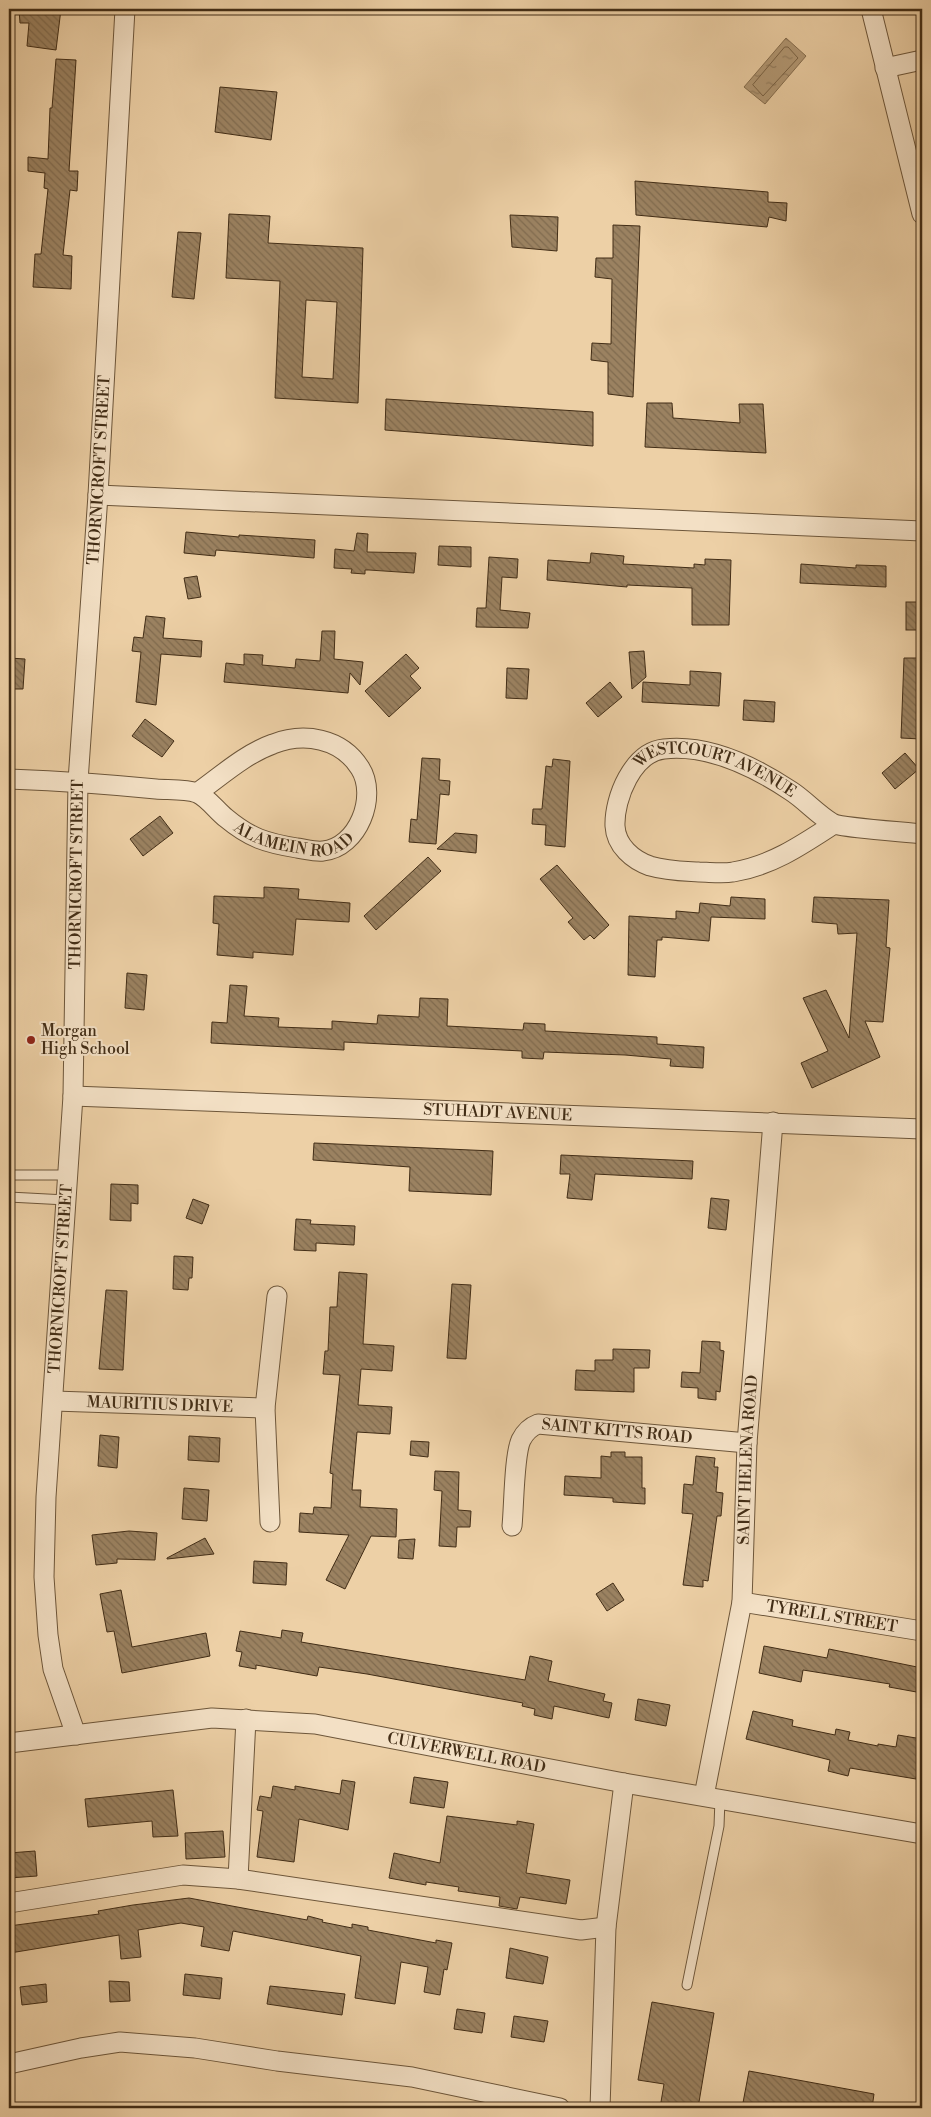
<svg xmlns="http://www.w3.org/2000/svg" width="931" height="2117" viewBox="0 0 931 2117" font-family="'Libre Bodoni',serif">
<defs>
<pattern id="water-ripples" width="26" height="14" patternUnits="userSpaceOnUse" patternTransform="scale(1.25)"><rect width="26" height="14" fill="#b39975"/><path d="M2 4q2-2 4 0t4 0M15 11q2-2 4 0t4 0" fill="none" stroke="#937d5f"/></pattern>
<pattern id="building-back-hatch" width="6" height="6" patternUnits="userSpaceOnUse" patternTransform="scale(1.25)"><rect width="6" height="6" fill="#9b8261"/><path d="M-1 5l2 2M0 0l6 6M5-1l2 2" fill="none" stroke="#806b4f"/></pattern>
</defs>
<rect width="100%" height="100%" fill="#edd0a6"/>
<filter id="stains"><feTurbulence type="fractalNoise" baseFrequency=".004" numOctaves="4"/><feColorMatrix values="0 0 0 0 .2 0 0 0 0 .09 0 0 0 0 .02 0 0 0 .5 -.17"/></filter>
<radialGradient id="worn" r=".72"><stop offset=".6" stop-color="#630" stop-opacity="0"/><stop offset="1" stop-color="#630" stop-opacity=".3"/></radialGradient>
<polygon fill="url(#water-ripples)" stroke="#866e4f" points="786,38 806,56 765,104 744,87"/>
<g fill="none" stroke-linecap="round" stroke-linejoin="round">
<polygon stroke="#7a6346" stroke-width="1" points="785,47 788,47 798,58 763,96 753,85"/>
</g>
<g fill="url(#building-back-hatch)" stroke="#422d16" fill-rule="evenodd">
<polygon points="19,9 61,9 56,50 27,46 29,23 20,23"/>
<polygon points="56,59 76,60 69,171 78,171 77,191 70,190 63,255 72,256 71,289 33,287 35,254 41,254 48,189 44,188 45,173 28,171 28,157 48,159 50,108 52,108"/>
<polygon points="220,87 277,92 271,140 215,132"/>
<polygon points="635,181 768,192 768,202 787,203 786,221 769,217 767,227 636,215"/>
<path d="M 229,214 L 270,216 L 268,243 L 363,248 L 358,403 L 275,398 L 280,281 L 226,278 ZM 306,300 L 337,302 L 333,379 L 302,377 Z"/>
<polygon points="510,215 558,217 557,251 512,247"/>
<polygon points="613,225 640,226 633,397 608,394 608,362 591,360 592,343 611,344 612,279 595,277 596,258 613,258"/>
<polygon points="178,232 201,233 194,299 172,297"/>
<polygon points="386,399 593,412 593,446 385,430"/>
<polygon points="647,403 672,403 673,418 740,423 739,404 763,404 766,453 645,447"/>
<polygon points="186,532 239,537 239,535 315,540 314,558 216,550 215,556 184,553"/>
<polygon points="357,533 368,534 367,552 416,553 414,573 369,570 365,570 365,574 351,573 352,569 334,568 335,549 354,551"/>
<polygon points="439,546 471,547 471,567 438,565"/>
<polygon points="591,553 624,556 623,564 694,568 694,564 705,565 705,559 731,560 729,625 692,625 692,588 627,585 627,587 547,580 548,560 590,563"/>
<polygon points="489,557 518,559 517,578 502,577 500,610 530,613 528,628 476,627 477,608 486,608"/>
<polygon points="801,564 856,568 856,565 886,566 886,587 800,583"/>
<polygon points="197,576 201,597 188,599 184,578"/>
<rect x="906" y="602" width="16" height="28"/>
<polygon points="146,616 165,618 163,638 202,641 201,657 161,654 156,705 136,702 141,652 132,651 134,637 143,638"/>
<polygon points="322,631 335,631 334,659 363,662 360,685 350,673 348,693 224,682 226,663 244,665 244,654 263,655 262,665 295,668 296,659 320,661"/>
<polygon points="644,651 646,677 632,689 629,652"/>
<polygon points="406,654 419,668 410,676 421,688 389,717 365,691"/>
<polygon points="9,658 25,659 23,689 9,689"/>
<polygon points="904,658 922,658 921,739 901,738"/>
<polygon points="507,668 529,669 527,699 506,698"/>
<polygon points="690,671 721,673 719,706 642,702 643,682 690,685"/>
<polygon points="610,682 622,697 598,717 586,703"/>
<polygon points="744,700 775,702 774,722 743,720"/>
<polygon points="145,719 174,741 162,757 132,736"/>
<polygon points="905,753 919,769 895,789 882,773"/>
<polygon points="422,758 440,759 439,780 450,781 449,795 440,794 436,844 409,842 411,819 417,820"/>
<polygon points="553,759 570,761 565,847 545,845 546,825 532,824 533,809 542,809 546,766 552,767"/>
<polygon points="160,816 173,833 143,856 130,839"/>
<polygon points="455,833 477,835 476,853 437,849"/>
<polygon points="428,857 441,871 376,930 364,916"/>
<polygon points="557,865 609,925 594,939 590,935 584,940 568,922 573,918 540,879"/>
<polygon points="264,887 299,889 298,899 350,903 349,922 296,919 293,955 253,952 253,958 217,955 219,924 213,923 214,896 264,898"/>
<polygon points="731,897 765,899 765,919 711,917 709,941 662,937 662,940 657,940 655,977 628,975 629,916 676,919 676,911 699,913 700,903 730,906"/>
<polygon points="814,897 889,900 886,947 890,948 883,1022 865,1021 880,1057 812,1088 801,1063 828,1051 803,998 826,990 849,1038 857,933 838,934 837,924 812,922"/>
<polygon points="127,973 147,975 144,1010 125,1008"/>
<polygon points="230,985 247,986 244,1016 279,1018 278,1027 332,1029 332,1021 377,1024 378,1015 419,1017 420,998 448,999 447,1026 523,1030 524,1023 545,1024 545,1031 657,1037 657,1044 704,1047 703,1068 670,1066 671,1059 625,1055 544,1052 543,1059 522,1058 522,1051 464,1048 344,1042 344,1050 211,1043 212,1022 227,1023"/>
<polygon points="314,1143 493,1151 491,1195 409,1191 410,1167 313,1160"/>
<polygon points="561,1155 693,1161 692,1179 595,1174 592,1200 567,1198 570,1174 560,1174"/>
<polygon points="111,1184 138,1185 138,1204 131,1203 131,1221 110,1220"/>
<polygon points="711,1198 729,1200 726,1230 708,1228"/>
<polygon points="193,1199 209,1205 202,1224 186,1218"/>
<polygon points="296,1219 311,1220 310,1224 355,1226 354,1245 316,1243 316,1251 294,1250"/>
<polygon points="174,1256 193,1257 192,1278 189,1278 188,1290 173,1289"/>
<polygon points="339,1272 367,1274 363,1344 394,1346 392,1371 361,1369 358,1405 392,1407 390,1434 357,1432 352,1490 361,1490 360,1507 397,1509 396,1537 371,1536 345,1589 326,1580 349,1535 299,1532 300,1513 313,1514 314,1507 331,1508 333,1474 330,1473 340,1375 323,1374 325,1351 328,1351 330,1307 337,1307"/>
<polygon points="452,1284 471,1285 466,1359 447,1358"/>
<polygon points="106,1290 127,1291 123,1370 99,1369"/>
<polygon points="702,1341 720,1342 720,1350 724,1351 720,1392 716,1391 716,1400 698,1398 698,1388 681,1387 682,1372 700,1373"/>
<polygon points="613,1349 650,1350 649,1368 634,1368 634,1392 575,1390 576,1370 595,1371 595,1360 613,1360"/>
<polygon points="100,1435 119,1437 117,1468 98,1466"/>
<polygon points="189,1436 220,1438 219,1462 188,1460"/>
<polygon points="411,1441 429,1442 428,1457 410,1455"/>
<polygon points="611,1452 625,1452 625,1457 642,1457 642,1488 645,1488 645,1504 613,1502 613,1498 564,1495 565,1476 601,1478 601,1456 611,1457"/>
<polygon points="696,1456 715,1458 714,1467 718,1467 716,1492 723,1493 721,1516 717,1516 708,1581 703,1580 703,1587 683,1585 693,1514 682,1513 684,1484 693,1485"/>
<polygon points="435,1471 459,1472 458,1510 471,1511 470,1527 457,1527 456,1547 439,1546 442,1491 434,1490"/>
<polygon points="184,1488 209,1490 207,1521 182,1519"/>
<polygon points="129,1531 157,1533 155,1560 117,1559 117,1563 96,1565 92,1535"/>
<polygon points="205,1538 214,1554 167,1559 167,1558"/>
<polygon points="415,1539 413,1559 398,1558 399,1540"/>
<polygon points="254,1561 287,1563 286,1585 253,1583"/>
<polygon points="613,1583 624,1600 607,1611 596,1594"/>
<polygon points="121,1590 132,1647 206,1633 210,1656 122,1673 114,1631 107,1632 100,1594"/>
<polygon points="282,1630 303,1633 301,1642 525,1680 530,1656 552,1661 548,1681 605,1694 603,1701 612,1703 609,1718 554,1706 552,1719 534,1715 535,1709 522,1706 523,1703 367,1674 319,1667 317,1676 256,1665 256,1669 239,1666 242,1652 236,1651 240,1631 281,1638"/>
<polygon points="764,1646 827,1658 829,1649 922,1668 922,1693 889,1687 890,1684 803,1670 801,1682 759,1673"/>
<polygon points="638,1699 670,1705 666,1726 635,1720"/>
<polygon points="753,1711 793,1720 792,1726 835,1735 836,1729 850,1732 848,1740 878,1746 878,1744 896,1747 898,1735 922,1739 922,1753 920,1752 916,1779 850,1768 848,1776 828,1771 830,1760 746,1739"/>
<polygon points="414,1777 448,1782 444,1808 410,1803"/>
<polygon points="342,1780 355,1782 348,1830 299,1819 294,1862 257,1857 263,1811 257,1810 260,1796 271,1798 273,1786 295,1790 295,1786 340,1794"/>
<polygon points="173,1790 178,1836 153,1837 152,1821 88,1827 85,1799"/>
<polygon points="447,1816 517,1825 517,1821 534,1824 526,1873 570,1880 566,1904 520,1897 517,1909 499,1906 500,1897 458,1891 459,1887 426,1882 426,1885 389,1878 394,1853 440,1863"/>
<polygon points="223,1831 225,1857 186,1859 185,1833"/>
<polygon points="35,1851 37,1876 9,1878 9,1853"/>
<polygon points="189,1898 307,1920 308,1916 323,1920 322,1922 352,1928 352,1924 368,1927 368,1930 436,1943 436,1940 452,1943 447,1970 444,1969 440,1995 424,1992 428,1967 401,1962 395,2004 355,1998 361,1956 233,1931 229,1951 201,1946 204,1927 181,1923 138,1930 141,1957 121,1959 119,1935 10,1953 9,1926 99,1914 98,1911 133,1905"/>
<polygon points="510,1948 548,1957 543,1984 506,1978"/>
<polygon points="185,1974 222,1978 220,1999 183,1995"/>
<polygon points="109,1981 129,1982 130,2001 110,2002"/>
<polygon points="46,1984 47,2002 22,2005 20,1987"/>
<polygon points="270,1986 345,1994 342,2015 267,2004"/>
<polygon points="652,2002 714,2013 698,2108 660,2108 664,2084 638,2080"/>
<polygon points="457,2009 485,2013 482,2033 454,2029"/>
<polygon points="514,2016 548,2021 544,2042 511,2037"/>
<polygon points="749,2071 874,2094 872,2108 742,2108"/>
</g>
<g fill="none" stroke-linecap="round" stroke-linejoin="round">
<g stroke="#6d563a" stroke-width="11">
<g id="service">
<polyline points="9,1175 67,1175"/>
<polyline points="9,1197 66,1200"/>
<polyline points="687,1985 719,1826 720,1799"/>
</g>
</g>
<g stroke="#6d563a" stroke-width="21">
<g id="minor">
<polyline points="871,9 922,214"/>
<polyline points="885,68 922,60"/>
<polyline points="98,495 922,531"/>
<path id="s1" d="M 9,779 C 58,781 106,784 156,789 C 168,790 186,789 197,793 C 207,797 217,811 226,818 C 250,838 266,843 297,848 C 305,849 315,852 323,851 C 358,848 378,796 360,768 C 341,738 304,732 273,744 C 245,754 221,776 197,793"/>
<path id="s2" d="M 834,824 C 802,845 771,866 733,872 C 722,874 709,872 699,872 C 681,871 667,871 650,866 C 633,860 616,846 615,826 C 614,798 633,752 664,749 C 708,744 755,767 791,791 C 805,800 817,814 832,823 C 841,828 907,832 922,834"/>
<path id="s3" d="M 73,1096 L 922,1129"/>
<path id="s4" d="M 54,1401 L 265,1408"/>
<polyline points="270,1522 265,1408 277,1296"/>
<path id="s5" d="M 512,1526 C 514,1507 514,1455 521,1440 C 525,1432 530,1427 538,1424 L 747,1443"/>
<path id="s6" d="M 742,1602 L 922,1631"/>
<path id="s7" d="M 76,1735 L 53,1669 L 48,1635 L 44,1577 L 46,1497 L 73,1096 L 78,781 L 98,495 L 125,9"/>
<path id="s8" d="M 9,1743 L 212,1718 L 315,1724 L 624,1783 L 922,1834"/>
<path id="s9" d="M 704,1796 L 742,1602 L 747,1443 L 773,1122"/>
<polyline points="238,1879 246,1719"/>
<polyline points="9,1903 183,1875 238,1879 581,1930 606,1927"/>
<polyline points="9,2064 81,2048 120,2042 195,2048 277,2061 412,2077 560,2108"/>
<polyline points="600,2108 606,1927 624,1783"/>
</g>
</g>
<use href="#service" stroke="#f3e0c5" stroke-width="9"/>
<use href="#minor" stroke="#f3e0c5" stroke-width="19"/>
</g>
<circle fill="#8f2418" stroke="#f3e0c5" stroke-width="2" cx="31" cy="1040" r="5"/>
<g text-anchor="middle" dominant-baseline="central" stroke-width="4" stroke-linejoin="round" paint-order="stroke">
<g font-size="16" fill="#422d16" stroke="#f3e0c5">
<text stroke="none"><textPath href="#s7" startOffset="1271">THORNICROFT STREET</textPath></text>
<text stroke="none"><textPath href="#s2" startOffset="405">WESTCOURT AVENUE</textPath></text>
<text stroke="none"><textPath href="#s1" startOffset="302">ALAMEIN ROAD</textPath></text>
<text stroke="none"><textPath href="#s7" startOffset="866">THORNICROFT STREET</textPath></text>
<text stroke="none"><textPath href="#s3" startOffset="425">STUHADT AVENUE</textPath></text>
<text stroke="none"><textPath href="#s7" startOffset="461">THORNICROFT STREET</textPath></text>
<text stroke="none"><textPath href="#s4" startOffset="106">MAURITIUS DRIVE</textPath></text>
<text stroke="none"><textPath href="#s5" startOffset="190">SAINT KITTS ROAD</textPath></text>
<text stroke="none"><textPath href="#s9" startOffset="340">SAINT HELENA ROAD</textPath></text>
<text stroke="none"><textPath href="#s6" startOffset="91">TYRELL STREET</textPath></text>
<text stroke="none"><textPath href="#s8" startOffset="462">CULVERWELL ROAD</textPath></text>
</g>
<g font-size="16" fill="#422d16" stroke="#f3e0c5" text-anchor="start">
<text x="41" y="1031">Morgan<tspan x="41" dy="18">High School</tspan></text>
</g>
</g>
<rect width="931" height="2117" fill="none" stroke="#edd0a6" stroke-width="30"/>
<rect x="10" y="10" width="911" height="2097" fill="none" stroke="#422d16" stroke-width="2.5"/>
<rect x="15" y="15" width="901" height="2087" fill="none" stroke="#422d16"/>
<rect width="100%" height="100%" filter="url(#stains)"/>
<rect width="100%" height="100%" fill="url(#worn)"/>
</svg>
